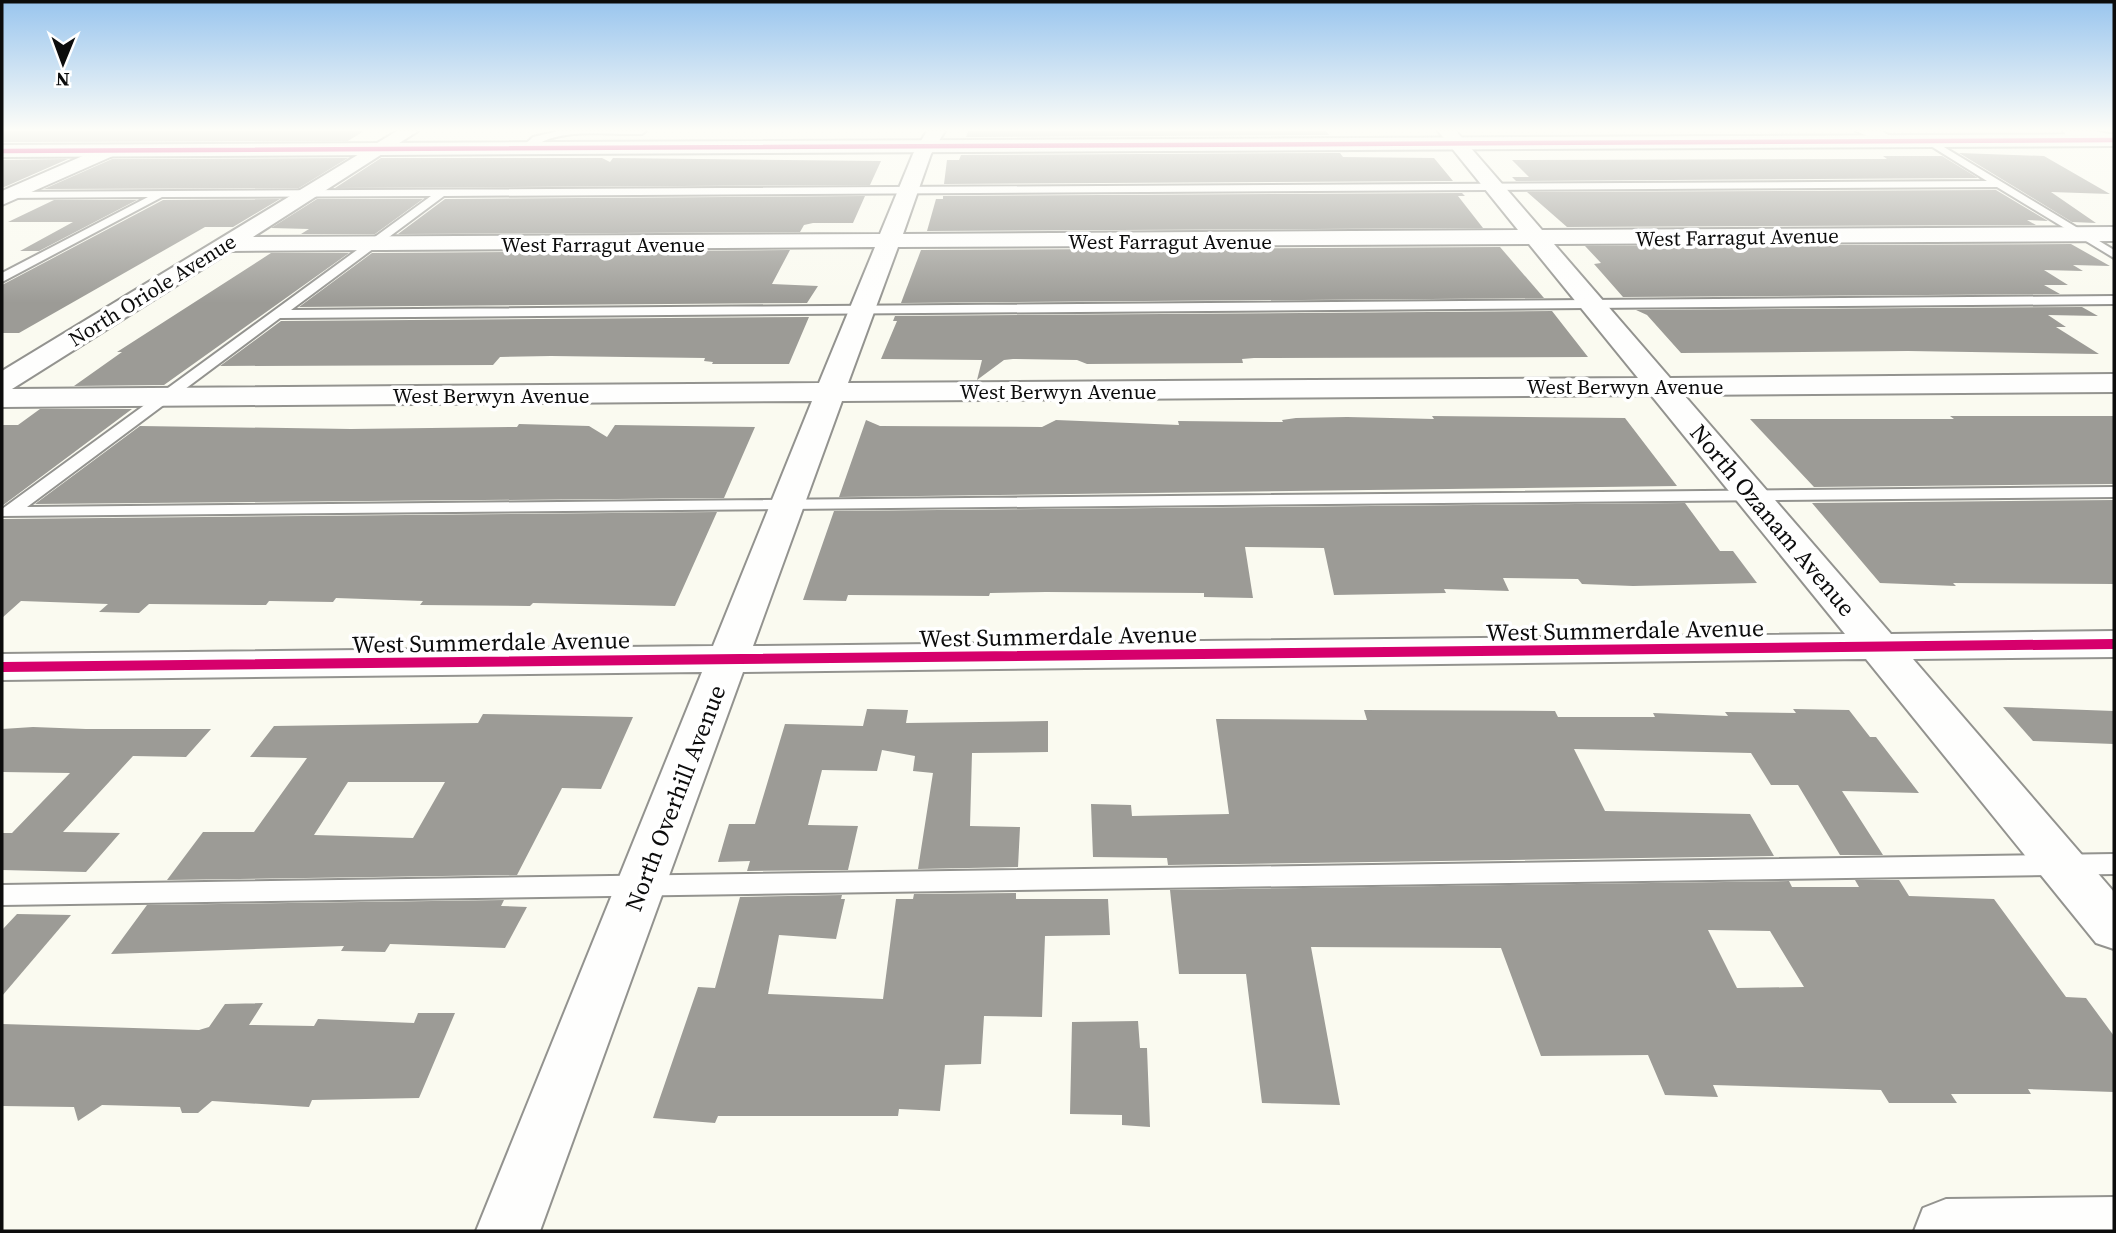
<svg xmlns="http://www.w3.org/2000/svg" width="2116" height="1233" viewBox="0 0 2116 1233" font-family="'Source Serif 4',serif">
<rect width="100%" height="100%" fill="#fafaf0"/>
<g fill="#9c9b96" fill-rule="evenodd">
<polygon points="2,131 364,131 348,141 2,142"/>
<polygon points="968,131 1326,131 1329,135 966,137"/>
<polygon points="1340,153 1343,157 1434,158 1453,181 944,184 947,160 959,160 961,155"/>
<polygon points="1959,153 2044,156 2110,194 2051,192 2096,223 2072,222"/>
<polygon points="1883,156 1942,156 1978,178 1516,181 1512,177 1529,177 1512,160 1887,159"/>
<polygon points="348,158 299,188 44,189 112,159"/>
<polygon points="381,158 602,158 610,162 613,158 881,161 870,185 335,188"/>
<polygon points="68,159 2,188 2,160"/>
<polygon points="1996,190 2048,221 2027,220 2036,225 1567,227 1527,192"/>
<polygon points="1462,193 1465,196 1458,196 1483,228 927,231 936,199 943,199 943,196"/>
<polygon points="865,196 853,223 813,223 804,225 800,232 398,234 445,199"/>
<polygon points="280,199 233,227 205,227 19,333 2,333 2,285 163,200"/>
<polygon points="317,199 423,199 375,234 301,234 309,229 271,228"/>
<polygon points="54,200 137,200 39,251 20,251 73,222 8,222"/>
<polygon points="2071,244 2110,266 2073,265 2083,271 2044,270 2068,285 2044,285 2060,294 1623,297 1594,264 1601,263 1585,246"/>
<polygon points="1500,247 1544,298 901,303 921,250"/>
<polygon points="790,250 772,284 818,286 807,303 299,307 372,253"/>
<polygon points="271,253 349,253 164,385 74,386 122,352 117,352"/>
<polygon points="2082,307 2098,316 2048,315 2066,327 2056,327 2099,354 1908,351 1681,353 1647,315 1636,310"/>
<polygon points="1552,311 1588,357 1254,358 1242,359 1243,363 1087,364 1077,360 1013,359 1004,360 977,380 982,360 881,359 897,321 893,321 895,316"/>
<polygon points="809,317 789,364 712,364 713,362 704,361 705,358 551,356 500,357 493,365 220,366 281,321"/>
<polygon points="40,409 132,409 2,506 2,425 18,425"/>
<polygon points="1432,416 1625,418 1677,486 839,497 866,420 880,426 1042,427 1056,420 1179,425 1178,421 1283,422 1282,420 1296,418 1347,417 1434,419"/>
<polygon points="1950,416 2114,416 2114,484 1814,487 1750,419 1954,419"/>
<polygon points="519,424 589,426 607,437 615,425 755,427 724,498 35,504 140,426 351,429 517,427"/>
<polygon points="2114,500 2114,584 1953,583 1956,586 1880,583 1812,503"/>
<polygon points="1685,503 1720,551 1733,551 1757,583 1633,586 1582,584 1578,579 1503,578 1509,591 1444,589 1446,593 1334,595 1324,548 1245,547 1253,598 1204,597 1204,593 1046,592 990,593 989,596 848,595 846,601 803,600 834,511"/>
<polygon points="717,512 675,606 533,603 530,606 420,605 423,601 336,598 333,602 269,601 266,605 149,604 139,613 99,612 108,604 21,601 2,618 2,519"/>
<polygon points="2003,707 2114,711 2114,744 2033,741"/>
<polygon points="867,709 908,710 906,723 1048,721 1048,752 972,753 970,826 1020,827 1018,867 918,869 933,773 913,771 915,756 882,750 877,771 822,770 808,825 858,826 848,870 747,871 750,861 718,862 729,824 755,824 785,724 863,726"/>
<polygon points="1793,709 1849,710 1870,737 1876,737 1919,793 1842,791 1883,855 1840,855 1798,785 1771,785 1751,753 1574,749 1605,811 1750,814 1774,856 1168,865 1167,858 1093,857 1091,804 1131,805 1132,816 1229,814 1216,719 1367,720 1364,710 1555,711 1558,717 1655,717 1653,713 1728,716 1725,712 1796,713"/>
<path d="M 483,714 L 633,717 L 601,789 L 562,788 L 517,875 L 167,880 L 203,832 L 254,832 L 307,758 L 250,757 L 274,726 L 478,723 ZM 348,782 L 445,782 L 413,838 L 314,835 Z"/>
<polygon points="33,727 86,729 211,729 186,757 133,756 63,832 120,833 86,872 2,870 2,833 12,833 70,773 2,772 2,729"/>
<path d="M 1855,880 L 1899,880 L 1909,896 L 1994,899 L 2066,997 L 2086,998 L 2114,1036 L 2114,1092 L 2028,1089 L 2031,1094 L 1951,1094 L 1957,1103 L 1889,1103 L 1881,1090 L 1713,1085 L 1718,1097 L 1665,1095 L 1648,1055 L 1541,1056 L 1501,948 L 1311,947 L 1340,1105 L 1262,1103 L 1246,974 L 1179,974 L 1170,890 L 1789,881 L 1792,887 L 1859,887 ZM 1708,930 L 1770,931 L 1804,987 L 1737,988 Z"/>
<polygon points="1016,893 1016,899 1108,899 1110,935 1045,936 1042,1017 984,1016 981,1064 945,1065 940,1111 899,1109 898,1116 718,1116 715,1123 653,1118 698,987 715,988 740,897 842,895 841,899 845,899 836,939 779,935 768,994 883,999 896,899 913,899 914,894"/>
<polygon points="504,900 501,906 527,907 505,948 390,944 385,952 341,951 344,946 111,954 147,905"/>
<polygon points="17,914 71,915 2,996 2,930"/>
<polygon points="263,1003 249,1025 314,1026 318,1019 414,1023 418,1013 455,1013 419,1098 312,1100 309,1107 212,1101 198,1113 182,1113 180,1107 102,1105 78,1121 74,1107 2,1106 2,1024 199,1030 209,1027 225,1004"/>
<polygon points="1138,1021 1140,1048 1147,1048 1150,1127 1122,1125 1122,1115 1070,1114 1072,1022"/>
</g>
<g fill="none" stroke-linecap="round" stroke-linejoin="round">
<g stroke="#93938f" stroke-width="4">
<g id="service">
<path d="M 559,131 L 646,131 L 642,134 C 607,135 555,126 528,151 L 520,149 L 533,137 Z"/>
<polygon points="1929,138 2114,250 2114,258 1997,187 444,196 291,310 2114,296 2114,304 280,318 27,507 2114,487 2114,497 2,516 2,509 431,196 162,197 2,282 2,273 148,197 2,198 2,192 1987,181 1926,143"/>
<polygon points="2114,854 2114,874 2,905 2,885"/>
</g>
</g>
<g stroke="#93938f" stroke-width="4">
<g id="minor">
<path d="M 397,131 L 418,131 L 253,237 L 880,234 L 913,154 L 927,131 L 945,131 L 931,154 L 903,234 L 1518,230 L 1438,131 L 1456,131 L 1542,230 L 2114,227 L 2114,241 L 1554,244 L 1670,378 L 2114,374 L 2114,392 L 1684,395 L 1891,634 L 2114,631 L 2114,657 L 1913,659 L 2114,892 L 2114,949 L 2096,943 L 1866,659 L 743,672 L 540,1231 L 476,1231 L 702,672 L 2,680 L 2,654 L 713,646 L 812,401 L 2,407 L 2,371 ZM 1529,244 L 1638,378 L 848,383 L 898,247 ZM 875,247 L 819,383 L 12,389 L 231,251 ZM 1651,395 L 1845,634 L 753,646 L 842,401 Z"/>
<polygon points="1856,131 1881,131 1900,141 1891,147"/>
<polygon points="2063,131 2095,131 2114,135 2114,145 2066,135"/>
<polygon points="108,145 117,151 115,155 2,205 2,191"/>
<polygon points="2114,1197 2114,1231 1914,1231 1923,1208 1946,1199"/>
</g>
</g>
<g stroke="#93938f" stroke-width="4">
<polygon id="tertiary" points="2114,134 2114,146 2,157 2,145"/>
</g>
<use href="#service" fill="#fefefd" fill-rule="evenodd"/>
<use href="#minor" fill="#fefefd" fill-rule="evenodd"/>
<use href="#tertiary" fill="#fefefd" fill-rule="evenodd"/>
<g stroke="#fff" stroke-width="7">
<polyline id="cycleway-far1" points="2,151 2114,140"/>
</g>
<g stroke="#fff" stroke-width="14">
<polyline id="cycleway" points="2,667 2114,644"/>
</g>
<use href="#cycleway-far1" stroke="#d6006c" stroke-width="4.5"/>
<use href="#cycleway" stroke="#d6006c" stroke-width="10"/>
</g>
<linearGradient id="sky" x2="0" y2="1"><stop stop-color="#99c5ee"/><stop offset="0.43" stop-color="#fdfdf8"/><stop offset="1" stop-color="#fdfdf8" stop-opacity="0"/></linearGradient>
<rect width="2116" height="303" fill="url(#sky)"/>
<g text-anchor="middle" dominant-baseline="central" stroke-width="7" stroke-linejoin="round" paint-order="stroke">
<g font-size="21" fill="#0c0c0c" stroke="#fff">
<text transform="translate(1737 237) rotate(-1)">West Farragut Avenue</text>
<text x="1170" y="241">West Farragut Avenue</text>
<text x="603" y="244">West Farragut Avenue</text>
<text transform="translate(152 290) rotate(-32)">North Oriole Avenue</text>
<text x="1625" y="386">West Berwyn Avenue</text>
<text x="1058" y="391">West Berwyn Avenue</text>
<text x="491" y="395">West Berwyn Avenue</text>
</g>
<g font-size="24" fill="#0c0c0c" stroke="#fff">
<text transform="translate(1773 520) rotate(50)">North Ozanam Avenue</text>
<text transform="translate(1625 630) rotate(-1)">West Summerdale Avenue</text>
<text transform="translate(1058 636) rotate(-1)">West Summerdale Avenue</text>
<text transform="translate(491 642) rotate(-1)">West Summerdale Avenue</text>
<text transform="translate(675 798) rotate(-69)">North Overhill Avenue</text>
</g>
</g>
<rect width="2116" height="1233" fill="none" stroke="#0c0c0c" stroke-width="7"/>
<g transform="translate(63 63) rotate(181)" stroke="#ffffff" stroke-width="5" paint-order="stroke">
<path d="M0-5L12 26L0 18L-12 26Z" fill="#0c0c0c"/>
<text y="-10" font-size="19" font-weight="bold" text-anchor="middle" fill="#0c0c0c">N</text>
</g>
</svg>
